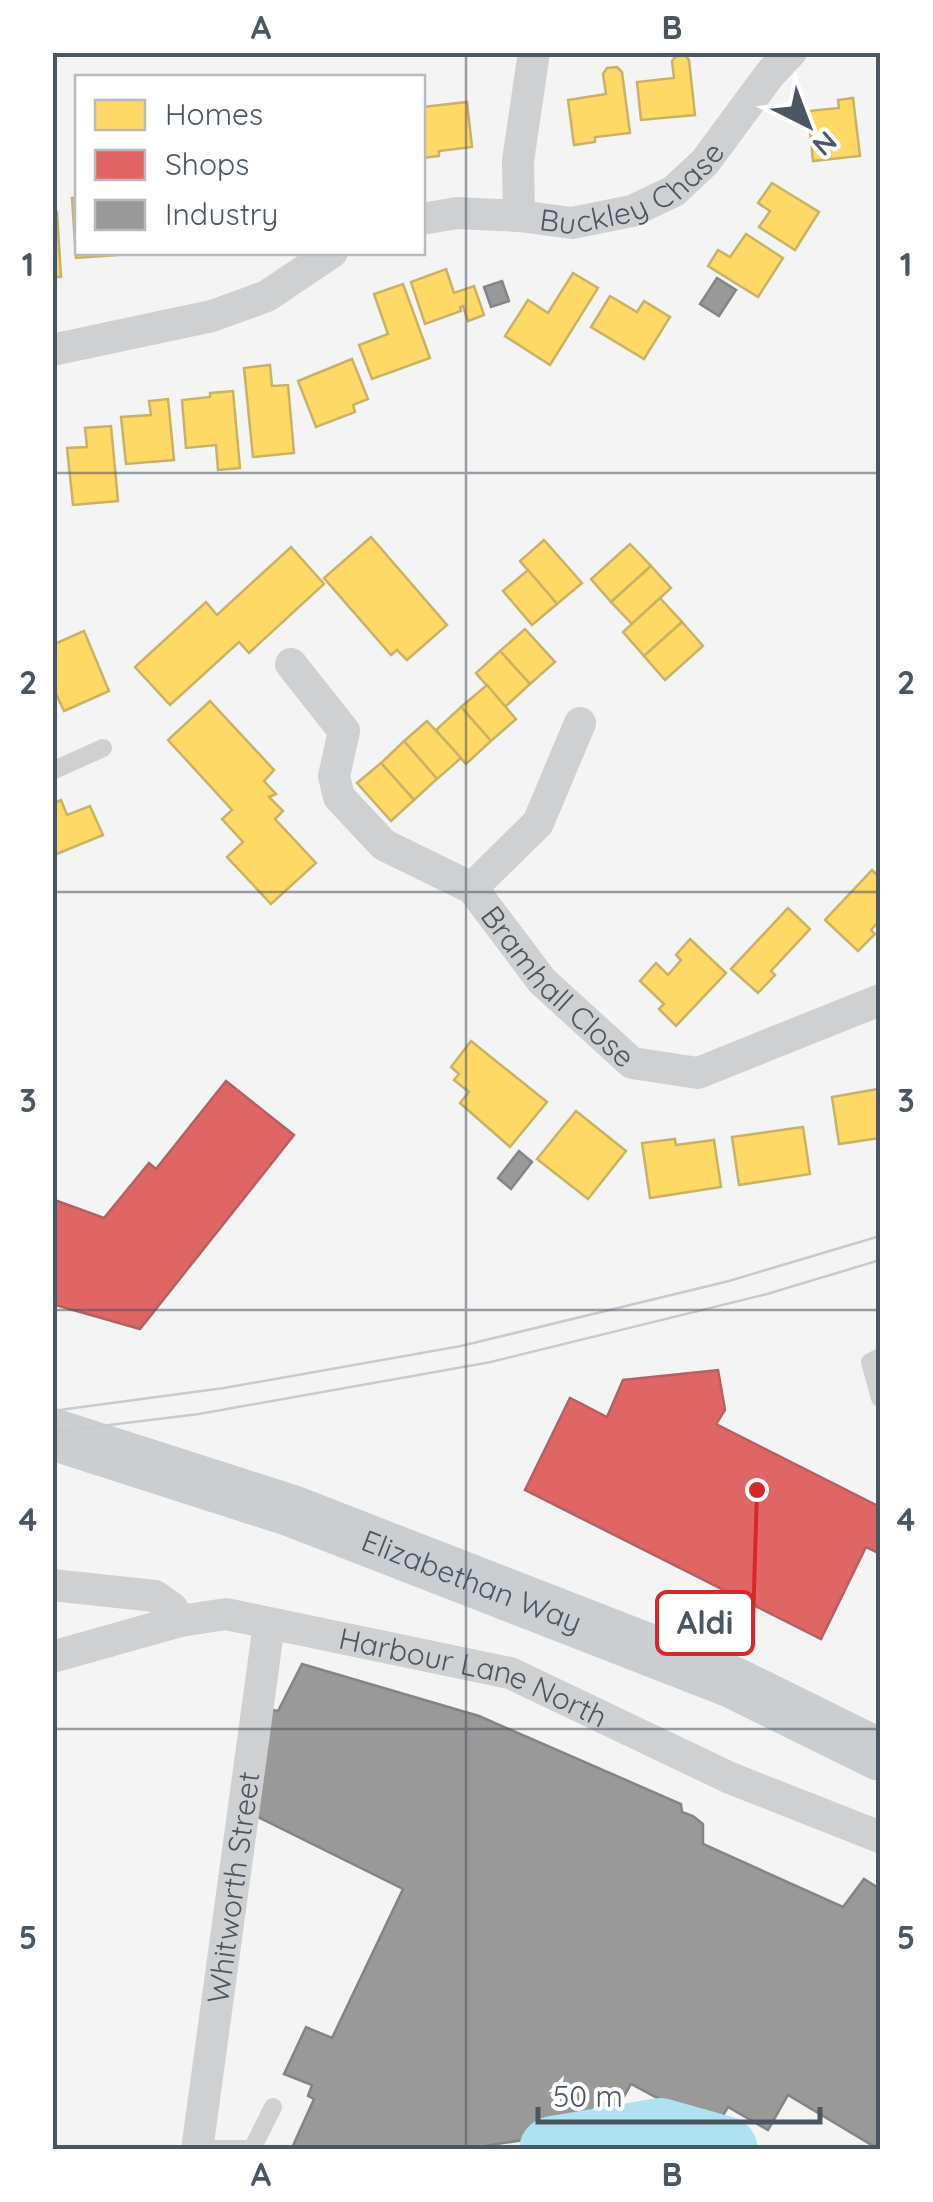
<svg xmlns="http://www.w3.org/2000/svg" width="933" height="2202" viewBox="0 0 933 2202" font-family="Quicksand,sans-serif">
<rect width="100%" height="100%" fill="#f4f4f4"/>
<g fill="#ffd966" stroke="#c9b264" stroke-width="2.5">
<polygon points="685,55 689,60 695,115 641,120 637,82 674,78 672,61 676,56"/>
<polygon points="617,67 622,72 630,133 595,137 595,142 574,145 568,100 606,94 603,74 607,68"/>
<polygon points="853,98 860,156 813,161 808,111 839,108 838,100"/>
<polygon points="467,102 472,147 439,151 439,156 422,158 422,107"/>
<polygon points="772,183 819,212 795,250 759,227 770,211 758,203"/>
<polygon points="72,198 78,198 78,252 117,252 117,255 76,258"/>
<polygon points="52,212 57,212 61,277 52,277"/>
<polygon points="746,234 783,258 758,297 708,266 718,250 730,257"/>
<polygon points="446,269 454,293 474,286 484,315 468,321 463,306 460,307 461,311 425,324 411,282"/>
<polygon points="573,273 598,288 550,365 505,336 528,300 548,313"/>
<polygon points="403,284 430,358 372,379 359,345 388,334 374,294"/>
<polygon points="610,296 637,312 644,301 670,317 644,359 591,327"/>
<polygon points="352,359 368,399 353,405 355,412 316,427 298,381"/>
<polygon points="270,365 272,386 288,385 294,453 253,457 244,368"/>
<polygon points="233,391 240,468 218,470 216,445 186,448 182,400 210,397 210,393"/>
<polygon points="168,399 174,460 126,464 121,417 151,415 149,401"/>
<polygon points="111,426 118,501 73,505 67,448 87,447 85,428"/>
<polygon points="371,537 447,625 407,660 397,650 391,655 324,578"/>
<polygon points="544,540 582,583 557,604 520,561"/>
<polygon points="630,544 651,566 611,602 591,579"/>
<polygon points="291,547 324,584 249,653 239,642 170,705 135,667 206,602 217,615"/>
<polygon points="651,566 671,588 632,624 611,602"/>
<polygon points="528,570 557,604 532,625 503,591"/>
<polygon points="660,598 682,622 644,656 623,632"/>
<polygon points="682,622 703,646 665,680 644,656"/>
<polygon points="525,629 555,662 530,684 500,651"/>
<polygon points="84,631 109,691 64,711 52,685 52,645"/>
<polygon points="500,651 530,684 505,707 476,673"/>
<polygon points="487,685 516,719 491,741 461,707"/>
<polygon points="210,701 274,770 264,781 276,794 269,797 283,811 275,819 316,863 271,904 227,857 243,842 222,819 232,810 168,740"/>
<polygon points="461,707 491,741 466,764 436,730"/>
<polygon points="427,721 461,758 437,779 404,741"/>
<polygon points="404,741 437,779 414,800 381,763"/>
<polygon points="381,763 414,800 391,821 357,783"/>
<polygon points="61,800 67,815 90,806 103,835 52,856 52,804"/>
<polygon points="872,870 880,878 880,920 871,930 875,934 858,951 825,920"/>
<polygon points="788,908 810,929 771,971 775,975 758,993 731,969"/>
<polygon points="690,939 726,973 676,1026 659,1009 664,1004 640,981 656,963 668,975 681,960 676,955"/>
<polygon points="471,1041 547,1102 510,1147 460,1103 469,1092 454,1080 459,1074 451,1067"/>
<polygon points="878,1089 880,1107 880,1138 839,1144 832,1097"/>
<polygon points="576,1111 626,1151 588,1199 537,1159"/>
<polygon points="803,1127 810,1174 739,1185 732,1137"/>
<polygon points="675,1139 676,1145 714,1140 721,1187 650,1198 642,1143"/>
</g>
<g fill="#e06666" stroke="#b36164" stroke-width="2.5">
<polygon points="226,1081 294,1135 140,1329 52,1304 52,1199 104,1218 149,1163 156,1169"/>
<polygon points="718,1370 725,1410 716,1424 880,1507 880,1554 866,1547 821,1639 525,1490 570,1398 607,1417 623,1380"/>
</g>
<g fill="#999" stroke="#818588" stroke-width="2.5">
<polygon points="717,278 736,290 719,316 700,304"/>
<polygon points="502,281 509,301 491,307 484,287"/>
<polygon points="519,1151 532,1162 511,1189 498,1178"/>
<polygon points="302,1664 479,1716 681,1804 682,1812 693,1816 703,1824 703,1844 843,1907 864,1879 880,1889 880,2150 788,2095 768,2130 728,2107 715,2129 631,2084 607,2127 459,2150 291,2150 314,2099 308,2096 312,2085 284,2074 306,2027 332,2038 403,1889 256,1816 272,1710 278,1711"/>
</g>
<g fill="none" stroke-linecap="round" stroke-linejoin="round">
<polyline stroke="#aee2f0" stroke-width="68" points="553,2150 660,2132 724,2150"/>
<g stroke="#ced0d2" stroke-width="18">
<polyline points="52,771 103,748"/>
<polyline points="880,1357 870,1362 880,1398"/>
<polyline points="197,2149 252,2149 273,2107"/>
</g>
<g stroke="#ced0d2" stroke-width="32">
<polyline points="519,216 518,161 534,52"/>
<path id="s1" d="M 422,219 L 457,213 L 519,216 L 572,223 L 632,211 L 674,191 L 705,162 L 770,74 L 791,52"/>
<polyline points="52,350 212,316 267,296 332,252"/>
<path id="s2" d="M 291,664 L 344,731 L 334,776 L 339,797 L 384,845 L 472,888 L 542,981 L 632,1063 L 698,1073 L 880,1000"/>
<polyline points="472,888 538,823 580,723"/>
<path id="s3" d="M 52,1585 L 155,1596 L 172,1608 L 180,1621 L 226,1614 L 510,1673 L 730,1778 L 880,1837"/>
<polyline points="52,1657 180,1621"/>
<path id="s4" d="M 197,2150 L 269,1624"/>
</g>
<path stroke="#caced1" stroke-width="52" id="s5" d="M 52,1434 L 292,1511 L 732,1682 L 880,1755"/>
<g stroke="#c9cacc" stroke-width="2.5">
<polyline points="52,1411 224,1388 461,1346 729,1281 880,1236"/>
<polyline points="52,1432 199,1414 491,1362 767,1294 880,1260"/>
</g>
</g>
<path fill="none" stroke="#4a5661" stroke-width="2.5" stroke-opacity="0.55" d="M 466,52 L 466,2150M 52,473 L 880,473M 52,892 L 880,892M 52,1310 L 880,1310M 52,1729 L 880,1729"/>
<g text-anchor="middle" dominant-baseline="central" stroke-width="10" stroke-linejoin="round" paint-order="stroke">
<g font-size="30" fill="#4a5661" stroke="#fff">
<text stroke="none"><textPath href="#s1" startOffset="220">Buckley Chase</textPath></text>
<text stroke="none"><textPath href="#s2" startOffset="448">Bramhall Close</textPath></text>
<text stroke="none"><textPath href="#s5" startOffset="445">Elizabethan Way</textPath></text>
<text stroke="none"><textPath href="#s3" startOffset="442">Harbour Lane North</textPath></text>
<text stroke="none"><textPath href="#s4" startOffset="265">Whitworth Street</textPath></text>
</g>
</g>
<path fill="none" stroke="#d62828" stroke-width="4" d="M757 1490L753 1623"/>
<circle fill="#d62828" stroke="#fff" stroke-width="4" cx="757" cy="1490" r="10"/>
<rect fill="#fff" stroke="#d62828" stroke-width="4" x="657" y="1592" width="96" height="62" rx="10"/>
<g font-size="32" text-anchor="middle" font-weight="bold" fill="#4a5661">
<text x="705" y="1634">Aldi</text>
</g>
<rect width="933" height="2202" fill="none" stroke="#ffffff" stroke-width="110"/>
<rect x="75" y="75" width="350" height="180" fill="#ffffff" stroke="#b7bbc0" stroke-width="2.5"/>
<rect x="95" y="100" width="50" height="30" fill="#ffd966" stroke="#b7bbc0" stroke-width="2.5"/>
<text x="165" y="125" font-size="30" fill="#4a5661">Homes</text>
<rect x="95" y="150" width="50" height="30" fill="#e06666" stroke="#b7bbc0" stroke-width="2.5"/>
<text x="165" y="175" font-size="30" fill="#4a5661">Shops</text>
<rect x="95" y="200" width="50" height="30" fill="#999999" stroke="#b7bbc0" stroke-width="2.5"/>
<text x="165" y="225" font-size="30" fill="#4a5661">Industry</text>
<g transform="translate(808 125) rotate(138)" stroke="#ffffff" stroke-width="8" paint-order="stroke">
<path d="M0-8L18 38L0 25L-18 38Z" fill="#4a5661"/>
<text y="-15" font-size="28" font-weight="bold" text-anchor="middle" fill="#4a5661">N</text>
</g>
<path d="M538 2107v15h282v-15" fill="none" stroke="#4a5661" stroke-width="5"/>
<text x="553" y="2107" font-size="30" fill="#4a5661" stroke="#ffffff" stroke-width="8" paint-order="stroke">50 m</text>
<rect x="55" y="55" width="823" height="2092" fill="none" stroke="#4a5661" stroke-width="4"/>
<g font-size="32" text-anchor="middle" font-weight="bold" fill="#4a5661">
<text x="261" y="39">A</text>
<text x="672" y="39">B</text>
<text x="28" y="276">1</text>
<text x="906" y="276">1</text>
<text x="28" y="694">2</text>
<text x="906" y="694">2</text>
<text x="28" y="1112">3</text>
<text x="906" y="1112">3</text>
<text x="28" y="1531">4</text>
<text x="906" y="1531">4</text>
<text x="28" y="1949">5</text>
<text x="906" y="1949">5</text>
<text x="261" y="2186">A</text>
<text x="672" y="2186">B</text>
</g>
</svg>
